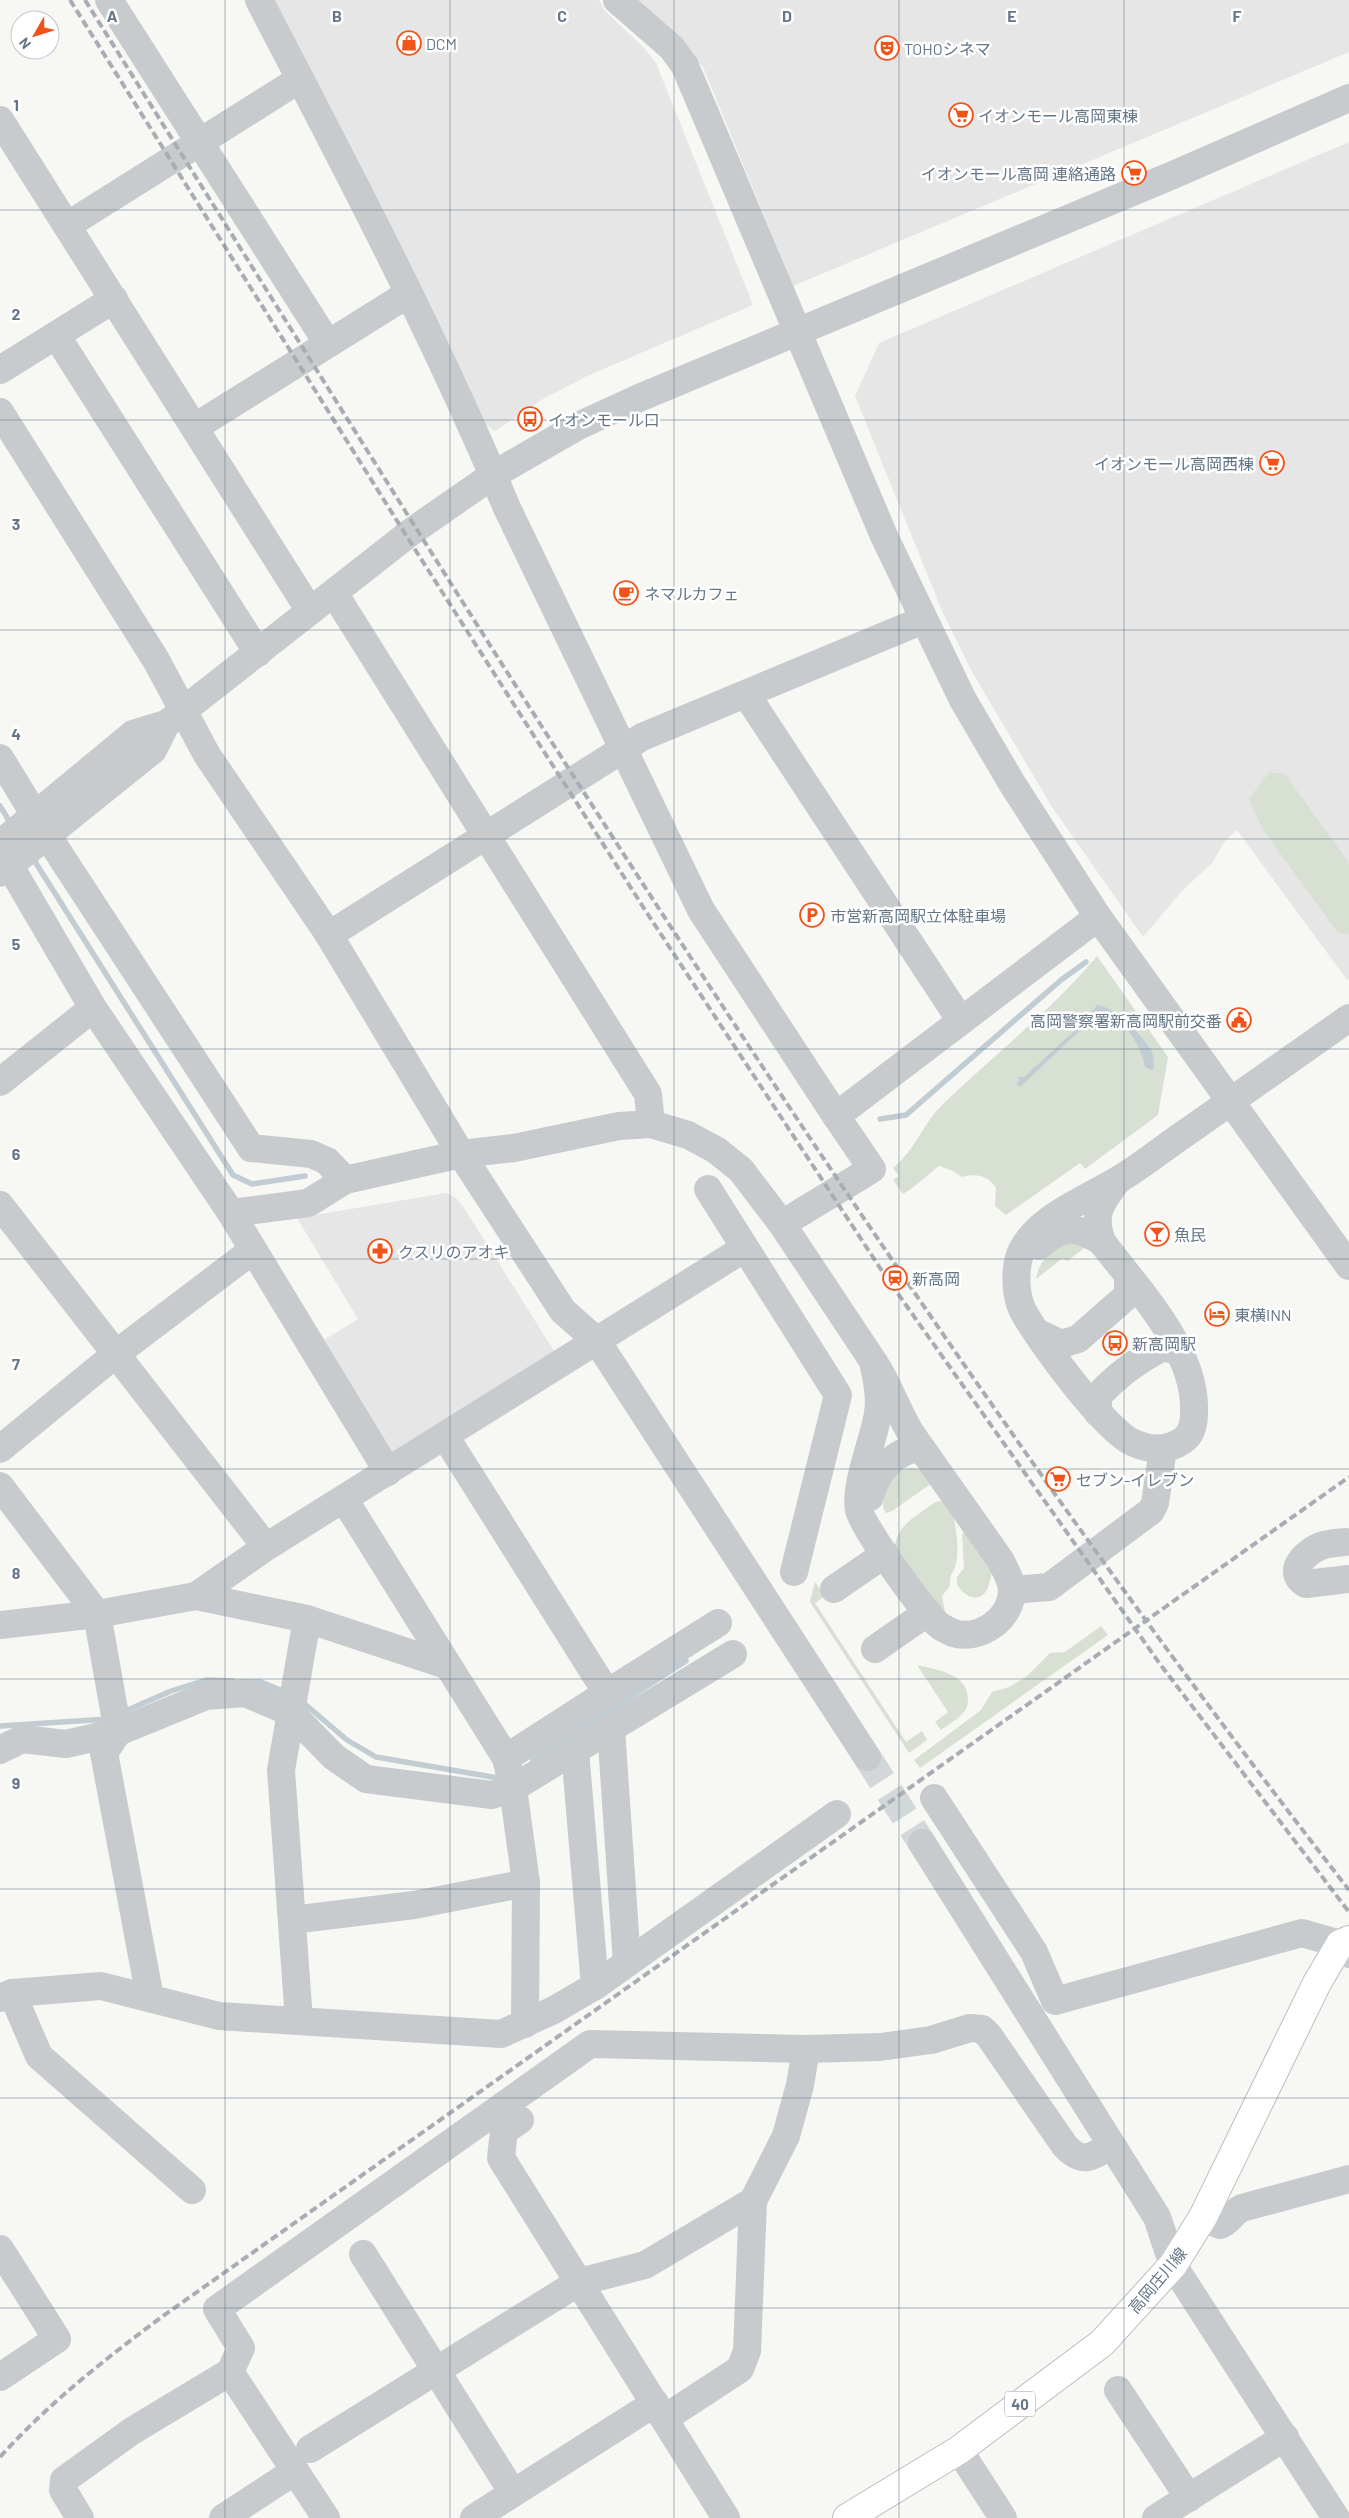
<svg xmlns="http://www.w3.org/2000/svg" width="1349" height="2518" viewBox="0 0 1349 2518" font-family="Barlow,'Noto Sans JP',sans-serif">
<rect width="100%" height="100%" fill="#f7f7f4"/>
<g fill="#e5e6e5">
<polygon points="270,0 599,0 604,10 644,48 656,63 753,305 587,376 543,399 495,431 480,421"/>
<polygon points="638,0 1349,0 1349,52 793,286 703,67 672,30"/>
<polygon points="1349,142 1349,979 1347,980 1237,830 1225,841 1212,863 1182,891 1143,937 1052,807 971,670 943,613 855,396 879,343"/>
<polygon points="446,1193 456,1198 464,1208 556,1354 390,1455 319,1343 358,1319 297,1218"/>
</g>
<g fill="#d8e0d4">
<polygon points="1269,772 1285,774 1349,863 1349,934 1338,933 1263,830 1249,799"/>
<path d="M 1097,956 L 1168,1057 L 1158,1115 L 1085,1169 L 1080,1163 L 1006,1215 L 995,1206 L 996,1188 C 988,1175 976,1173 962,1177 L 953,1171 L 939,1166 L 911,1189 L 903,1194 L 893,1180 L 899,1176 L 893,1168 C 915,1150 923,1124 942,1105 C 994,1055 1051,1011 1097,956 Z"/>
<path d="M 1067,1240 L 1087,1246 L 1067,1261 L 1063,1258 L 1036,1279 C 1039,1260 1051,1251 1067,1240 Z"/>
<path d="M 914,1468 L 923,1471 L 932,1483 L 892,1511 L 886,1513 L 883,1507 C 885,1488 891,1467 914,1468 Z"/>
<path d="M 941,1501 L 951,1505 C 955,1524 960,1545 956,1564 C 953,1575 950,1571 950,1586 L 942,1596 L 946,1617 L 930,1601 L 895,1546 C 897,1524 920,1514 935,1502 Z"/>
<path d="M 969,1530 L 993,1568 C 991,1575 990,1585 986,1591 C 977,1605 962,1594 957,1584 L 957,1577 L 964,1568 L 962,1534 Z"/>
<polygon points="815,1582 825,1596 815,1603 906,1742 922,1731 927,1740 909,1753 810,1602"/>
<polygon points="1101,1626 1108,1635 920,1768 914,1760 981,1710 992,1692 1009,1687 1026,1677 1050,1653 1065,1652"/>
<path d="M 917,1665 C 936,1670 968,1673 968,1699 C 968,1704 967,1709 963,1713 C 957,1720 948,1725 941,1730 L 935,1722 L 948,1712 Z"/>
</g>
<path fill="#c1cdd2" d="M 1097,1005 C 1112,1005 1146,1038 1152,1052 C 1154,1057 1154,1063 1154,1068 L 1152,1070 L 1145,1067 C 1141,1044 1119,1006 1091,1020 L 1020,1087 L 1016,1084 L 1020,1080 L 1018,1078 L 1021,1076 L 1023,1078 L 1084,1022 Z"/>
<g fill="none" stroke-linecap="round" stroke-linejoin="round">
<g stroke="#c1cdd2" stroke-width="5.5">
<polyline points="0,806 11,824"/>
<polyline points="32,857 233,1175 252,1184 305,1176"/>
<polyline points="880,1119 906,1115 1061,980 1086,962"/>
<polyline points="247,1682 261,1682 288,1693"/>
<polyline points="300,1700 347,1740 376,1757 504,1779"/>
<polyline points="123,1712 171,1691 206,1680 233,1681"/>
<polyline points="0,1726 108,1719"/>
<polyline points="533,1760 686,1661"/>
</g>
<polyline stroke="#d2d7d9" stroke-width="28" stroke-dasharray="28 14" stroke-linecap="butt" points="867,1757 922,1843"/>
<g stroke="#babec2" stroke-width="30">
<polyline id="major" points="847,2518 959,2450 1102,2343 1173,2265 1203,2217 1317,1983 1340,1944 1349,1940"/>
</g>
<g stroke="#c7cbce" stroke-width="28">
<polyline points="109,0 328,344"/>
<path d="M 259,0 C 346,167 434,334 507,508 L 701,910 L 836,1116 L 1098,917"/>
<polyline points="617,0 672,48 685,66 884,536 963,700 1013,785 1098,917 1349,1266"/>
<polyline points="0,120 310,611"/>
<polyline points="68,225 300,79"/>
<polyline points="56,335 258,653"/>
<polyline points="0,370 114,299"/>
<polyline points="0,412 156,660 207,755 329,935 461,1154 563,1311 597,1341 867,1757"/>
<polyline points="195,427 408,294"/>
<polyline points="334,593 648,1094 651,1124"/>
<polyline points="746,694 961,1021"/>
<polyline points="0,758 47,835 251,1148 311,1154 327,1161 345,1180"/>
<polyline points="0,844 133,734 166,724 411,532 493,475 578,426 639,398 1173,175 1349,98"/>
<polyline points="0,849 93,1008 231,1213 388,1472"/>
<polyline points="0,873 153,750 166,724"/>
<polyline points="329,935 642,737 923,620"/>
<polyline points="0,1082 93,1008"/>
<path d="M 1117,1181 C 1100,1204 1092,1214 1102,1242 C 1138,1290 1197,1350 1194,1413 C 1194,1424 1192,1435 1182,1441 C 1167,1451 1150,1450 1134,1443 C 1107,1433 1036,1337 1022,1309 C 1015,1293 1014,1266 1022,1250 C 1040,1216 1087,1199 1118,1180 C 1143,1165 1166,1146 1190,1130 C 1243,1093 1296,1055 1349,1018"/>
<polyline points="708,1189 838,1395 794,1572"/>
<polyline points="0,1205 266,1547"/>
<polyline points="231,1213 308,1203 345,1180 461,1154 514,1148 619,1126 651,1124 688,1135 716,1150 741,1170 782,1224 873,1361"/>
<polyline points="782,1224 872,1169 836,1116"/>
<path d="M 1039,1246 C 1062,1225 1076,1225 1102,1242"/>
<polyline points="1038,1333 1061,1344 1078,1339 1128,1295 1128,1276"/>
<path d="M 873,1361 C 888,1383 896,1408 910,1432 L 1001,1561 C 1005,1570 1011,1579 1012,1589 C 1012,1619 980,1641 953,1633 C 949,1631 943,1628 940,1626 C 925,1615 862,1526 859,1510 C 854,1485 874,1440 878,1413 C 881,1396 876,1377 873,1361 Z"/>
<path d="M 1098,1413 L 1098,1396 C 1117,1375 1138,1360 1163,1347 L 1181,1352"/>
<polyline points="445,1436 607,1693 506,1758"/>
<polyline points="0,1449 117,1353 253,1250"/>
<polyline points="0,1486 97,1614 118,1732 104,1753 150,1998"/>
<path d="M 870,1497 C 876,1472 894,1450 921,1448"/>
<polyline points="344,1499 506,1758 513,1788 526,1883 525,2024"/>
<path d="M 1345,1542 C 1338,1543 1331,1543 1324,1545 C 1309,1549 1283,1571 1306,1584 L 1349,1579"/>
<polyline points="834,1589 885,1554"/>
<polyline points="1012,1590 1049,1587 1151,1511 1155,1503 1163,1449"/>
<polyline points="196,1596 266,1547 745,1248"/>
<polyline points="0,1625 97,1614 196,1596 307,1619 446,1665"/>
<polyline points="875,1649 928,1612"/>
<polyline points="607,1693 718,1623"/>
<polyline points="611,1729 627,1963"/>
<polyline points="0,1750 22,1739 66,1744 118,1732 206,1696 245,1693 290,1712 334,1757 366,1779 492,1795 513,1788 733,1654"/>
<polyline points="575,1751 595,1986"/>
<polyline points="934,1798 1034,1952 1055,2001 1302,1933 1340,1944 1349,1954"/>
<polyline points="922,1843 1157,2217 1173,2265 1336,2518"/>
<polyline points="292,1920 414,1905 526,1883"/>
<polyline points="12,1993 39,2056 192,2190"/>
<polyline points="0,1998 12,1993 101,1986 219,2016 501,2034 554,2010 595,1986 837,1814"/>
<polyline points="299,2021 281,1770 307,1619"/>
<polyline points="520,2120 504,2131 501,2158 726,2518"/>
<path d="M 1203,2217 L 1220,2225 C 1229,2222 1233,2212 1242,2208 L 1349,2179"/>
<polyline points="0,2249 57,2339 0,2377"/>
<polyline points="363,2254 513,2493"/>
<polyline points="1118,2390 1189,2498"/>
<polyline points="665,2418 740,2369 747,2351 753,2201 786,2136 800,2085 806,2049"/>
<polyline points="310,2449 579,2282 645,2265 753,2201"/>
<polyline points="959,2450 1003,2518"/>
<polyline points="80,2518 63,2490 64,2480 132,2431 230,2372"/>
<polyline points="223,2518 295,2471"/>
<path d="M 326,2518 L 230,2372 L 241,2348 L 217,2309 L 590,2044 L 806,2049 L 880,2047 L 931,2040 L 970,2028 L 982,2029 L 989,2036 L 1065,2146 C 1082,2164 1092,2158 1110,2145"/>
<polyline points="474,2518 655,2403"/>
<polyline points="1156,2518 1285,2437"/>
</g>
<use href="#major" stroke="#fff" stroke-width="28"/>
<g stroke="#a7adb3" stroke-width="4" stroke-dasharray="8 4" stroke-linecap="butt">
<polyline points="70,0 416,551 647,913 884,1274 1160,1664 1349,1912"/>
<path d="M 85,0 C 488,642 883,1292 1349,1890"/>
<path d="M 0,2457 C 50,2402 104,2360 163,2316 L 1349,1477"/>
</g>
</g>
<path fill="none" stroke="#647688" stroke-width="1" stroke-opacity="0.55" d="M 225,0 L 225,2518M 450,0 L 450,2518M 674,0 L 674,2518M 899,0 L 899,2518M 1124,0 L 1124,2518M 0,210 L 1349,210M 0,420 L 1349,420M 0,630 L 1349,630M 0,839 L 1349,839M 0,1049 L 1349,1049M 0,1259 L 1349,1259M 0,1469 L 1349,1469M 0,1679 L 1349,1679M 0,1889 L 1349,1889M 0,2098 L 1349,2098M 0,2308 L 1349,2308"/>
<defs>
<g id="shop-ring" transform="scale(1.25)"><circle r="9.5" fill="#fff" stroke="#f25319" stroke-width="1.5"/><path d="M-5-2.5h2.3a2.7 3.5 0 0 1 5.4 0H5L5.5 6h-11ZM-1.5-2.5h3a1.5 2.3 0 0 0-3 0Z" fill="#f25319"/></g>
<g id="theatre-ring" transform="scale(1.25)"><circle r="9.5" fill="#fff" stroke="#f25319" stroke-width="1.5"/><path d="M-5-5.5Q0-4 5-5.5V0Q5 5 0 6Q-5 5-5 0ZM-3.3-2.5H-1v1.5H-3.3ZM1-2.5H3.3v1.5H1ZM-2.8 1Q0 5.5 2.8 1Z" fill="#f25319"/></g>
<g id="supermarket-ring" transform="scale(1.25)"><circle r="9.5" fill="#fff" stroke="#f25319" stroke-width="1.5"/><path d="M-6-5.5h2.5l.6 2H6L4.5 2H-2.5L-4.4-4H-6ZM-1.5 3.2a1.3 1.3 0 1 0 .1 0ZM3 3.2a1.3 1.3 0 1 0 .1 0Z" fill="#f25319"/></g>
<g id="bus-ring" transform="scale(1.25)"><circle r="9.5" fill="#fff" stroke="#f25319" stroke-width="1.5"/><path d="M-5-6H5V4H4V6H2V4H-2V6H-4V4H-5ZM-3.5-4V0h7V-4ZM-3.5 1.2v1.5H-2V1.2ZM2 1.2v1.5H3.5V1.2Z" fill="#f25319"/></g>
<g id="cafe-ring" transform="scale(1.25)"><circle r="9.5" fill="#fff" stroke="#f25319" stroke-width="1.5"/><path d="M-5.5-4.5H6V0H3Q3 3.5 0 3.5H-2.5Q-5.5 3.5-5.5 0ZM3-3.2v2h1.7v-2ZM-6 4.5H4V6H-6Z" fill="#f25319"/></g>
<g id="parking-ring" transform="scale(1.25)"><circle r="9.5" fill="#fff" stroke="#f25319" stroke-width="1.5"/><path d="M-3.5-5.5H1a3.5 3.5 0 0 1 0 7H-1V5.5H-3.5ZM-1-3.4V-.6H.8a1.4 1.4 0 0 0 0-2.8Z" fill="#f25319"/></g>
<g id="civic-ring" transform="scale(1.25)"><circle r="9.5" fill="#fff" stroke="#f25319" stroke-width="1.5"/><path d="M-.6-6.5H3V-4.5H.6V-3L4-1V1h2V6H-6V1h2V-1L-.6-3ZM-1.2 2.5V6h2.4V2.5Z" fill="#f25319"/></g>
<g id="bar-ring" transform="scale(1.25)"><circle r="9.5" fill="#fff" stroke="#f25319" stroke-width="1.5"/><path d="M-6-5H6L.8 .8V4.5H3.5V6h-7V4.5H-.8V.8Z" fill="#f25319"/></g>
<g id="pharmacy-ring" transform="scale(1.25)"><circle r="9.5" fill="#fff" stroke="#f25319" stroke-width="1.5"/><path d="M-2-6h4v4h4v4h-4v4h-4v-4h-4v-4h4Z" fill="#f25319"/></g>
<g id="station-ring" transform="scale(1.25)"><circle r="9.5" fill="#fff" stroke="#f25319" stroke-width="1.5"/><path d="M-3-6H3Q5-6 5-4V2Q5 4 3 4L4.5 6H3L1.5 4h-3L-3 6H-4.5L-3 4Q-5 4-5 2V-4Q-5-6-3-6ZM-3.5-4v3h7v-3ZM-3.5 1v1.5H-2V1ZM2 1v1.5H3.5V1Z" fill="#f25319"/></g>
<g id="hotel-ring" transform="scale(1.25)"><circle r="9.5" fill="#fff" stroke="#f25319" stroke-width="1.5"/><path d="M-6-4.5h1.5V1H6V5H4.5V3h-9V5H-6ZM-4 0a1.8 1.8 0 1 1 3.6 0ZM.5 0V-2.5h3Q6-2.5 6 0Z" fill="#f25319"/></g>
</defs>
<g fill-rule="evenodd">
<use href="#shop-ring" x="409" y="43"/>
<use href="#theatre-ring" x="887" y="48"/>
<use href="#supermarket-ring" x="961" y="115"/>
<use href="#supermarket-ring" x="1134" y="173"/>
<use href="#bus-ring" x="530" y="419"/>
<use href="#supermarket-ring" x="1272" y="463"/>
<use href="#cafe-ring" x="626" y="593"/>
<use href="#parking-ring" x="812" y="915"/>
<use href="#civic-ring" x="1239" y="1020"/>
<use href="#bar-ring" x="1157" y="1234"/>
<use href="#pharmacy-ring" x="380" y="1251"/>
<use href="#station-ring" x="895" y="1278"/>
<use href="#hotel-ring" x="1217" y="1314"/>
<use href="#bus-ring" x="1115" y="1343"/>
<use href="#supermarket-ring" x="1058" y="1479"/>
</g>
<g text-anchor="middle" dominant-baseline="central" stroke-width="5" stroke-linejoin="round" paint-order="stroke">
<rect fill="#fff" stroke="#929fac" stroke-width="1" x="1005" y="2391.5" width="30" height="25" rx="4"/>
<g font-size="15" font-weight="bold" fill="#647688">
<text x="1020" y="2404">40</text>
</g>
<g font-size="16" fill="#647688" stroke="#fff" text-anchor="start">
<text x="426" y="43">DCM</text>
<text x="904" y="48">TOHOシネマ</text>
<text x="978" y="115">イオンモール高岡東棟</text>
<text x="1116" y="173" text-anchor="end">イオンモール高岡 連絡通路</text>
<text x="548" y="419">イオンモール口</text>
<text x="1254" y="463" text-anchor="end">イオンモール高岡西棟</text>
<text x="644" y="593">ネマルカフェ</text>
<text x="830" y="915">市営新高岡駅立体駐車場</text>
<text x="1222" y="1020" text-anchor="end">高岡警察署新高岡駅前交番</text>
<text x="1174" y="1234">魚民</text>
<text x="398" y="1251">クスリのアオキ</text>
<text x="912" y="1278">新高岡</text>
<text x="1234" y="1314">東横INN</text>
<text x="1132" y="1343">新高岡駅</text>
<text x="1076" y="1479">セブン-イレブン</text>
</g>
<g font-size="16" fill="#647688" stroke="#fff">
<text transform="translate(1157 2280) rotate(-50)">高岡庄川線</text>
</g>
</g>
<g font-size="16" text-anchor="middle" font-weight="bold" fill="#647688" stroke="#fff" stroke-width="5" stroke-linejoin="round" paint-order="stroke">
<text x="112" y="22">A</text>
<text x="337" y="22">B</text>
<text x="562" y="22">C</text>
<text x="787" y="22">D</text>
<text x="1012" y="22">E</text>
<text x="1237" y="22">F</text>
<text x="16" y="111">1</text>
<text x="16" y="320">2</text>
<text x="16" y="530">3</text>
<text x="16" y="740">4</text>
<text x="16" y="950">5</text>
<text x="16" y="1160">6</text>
<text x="16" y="1370">7</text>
<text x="16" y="1579">8</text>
<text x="16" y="1789">9</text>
</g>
<g transform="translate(35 35) rotate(231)"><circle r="24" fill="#ffffff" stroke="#c1c8cf"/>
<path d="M0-4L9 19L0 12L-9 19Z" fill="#f25319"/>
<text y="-8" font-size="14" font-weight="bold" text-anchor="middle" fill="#647688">N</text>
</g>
</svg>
